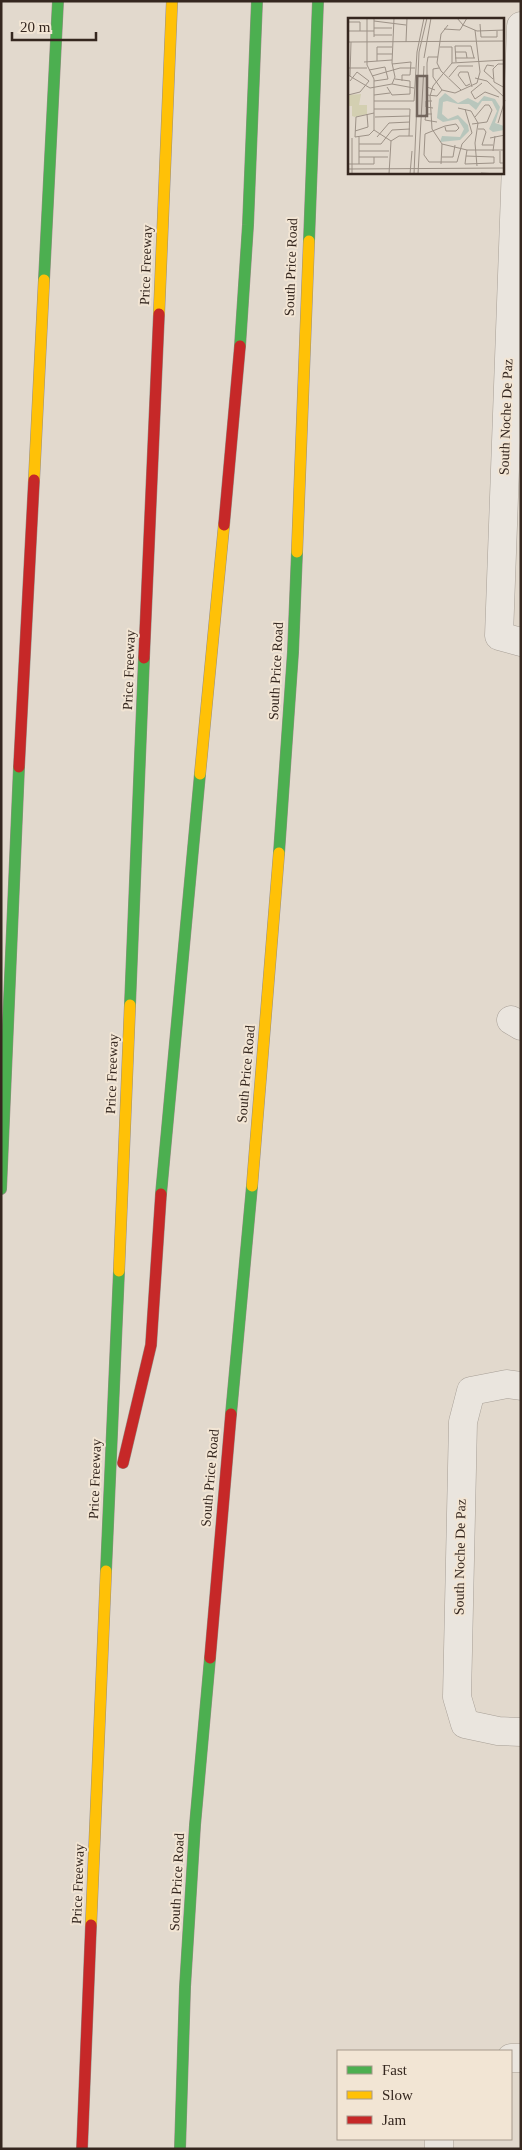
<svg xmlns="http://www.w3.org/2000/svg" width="522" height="2150" viewBox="0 0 522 2150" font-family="Georgia,serif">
<rect width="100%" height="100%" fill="#e2d9cd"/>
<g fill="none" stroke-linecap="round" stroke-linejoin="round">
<g stroke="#a79f96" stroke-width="29">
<g id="street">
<polyline points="521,26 499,636 521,642"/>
<polyline points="511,1020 521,1026"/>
<polyline points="521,1386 507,1384 471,1391 463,1422 457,1697 465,1724 498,1731 521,1732"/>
<polyline points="511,2058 521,2058"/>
<polyline points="439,2149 439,2139"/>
</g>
</g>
<g stroke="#978e86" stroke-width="12">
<g id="fast">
<polyline points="309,241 318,1"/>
<polyline points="44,280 58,1"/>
<polyline points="240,346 248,225 257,1"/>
<polyline points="279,853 293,652 297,552"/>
<polyline points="130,1005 144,658"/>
<polyline points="1,1189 19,767"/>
<polyline points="161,1194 200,774"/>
<polyline points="231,1414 252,1186"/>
<polyline points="106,1571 119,1271"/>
<polyline points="180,2149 185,1987 195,1825 210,1658"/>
</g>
</g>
<g stroke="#978e86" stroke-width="12">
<g id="slow">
<polyline points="159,314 172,1"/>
<polyline points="34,480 44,280"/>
<polyline points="297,552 309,241"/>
<polyline points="200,774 224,525"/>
<polyline points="252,1186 279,853"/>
<polyline points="119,1271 130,1005"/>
<polyline points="91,1925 106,1571"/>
</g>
</g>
<g stroke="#978e86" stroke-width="12">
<g id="jam">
<polyline points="224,525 240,346"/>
<polyline points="144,658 159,314"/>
<polyline points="19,767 34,480"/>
<polyline points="123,1463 151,1345 161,1194"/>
<polyline points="210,1658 231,1414"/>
<polyline points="82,2149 91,1925"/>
</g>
</g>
<use href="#street" stroke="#eae5de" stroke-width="28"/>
<use href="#fast" stroke="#4caf50" stroke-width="11"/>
<use href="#slow" stroke="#ffc107" stroke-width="11"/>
<use href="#jam" stroke="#c62828" stroke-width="11"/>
</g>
<g text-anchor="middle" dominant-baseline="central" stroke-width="4" stroke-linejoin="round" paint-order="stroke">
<g font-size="14" fill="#35271f" stroke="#f2e5d4">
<text transform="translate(146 265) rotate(-88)">Price Freeway</text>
<text transform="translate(291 267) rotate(-88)">South Price Road</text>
<text transform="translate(506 417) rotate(-88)">South Noche De Paz</text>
<text transform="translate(129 670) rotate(-88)">Price Freeway</text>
<text transform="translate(276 671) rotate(-87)">South Price Road</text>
<text transform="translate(112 1074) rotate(-88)">Price Freeway</text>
<text transform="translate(246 1074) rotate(-85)">South Price Road</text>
<text transform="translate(210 1478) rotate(-85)">South Price Road</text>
<text transform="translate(95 1479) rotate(-88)">Price Freeway</text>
<text transform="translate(460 1557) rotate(-89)">South Noche De Paz</text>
<text transform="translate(177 1882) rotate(-87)">South Price Road</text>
<text transform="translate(78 1884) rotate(-88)">Price Freeway</text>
</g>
</g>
<g transform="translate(348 18)">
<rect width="156" height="156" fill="#e2d9cd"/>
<path d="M 13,76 L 11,87 L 19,87 L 19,96 L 7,99 L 4,98 L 4,88 L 0,88 L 0,77 Z" fill="#d3cfb1"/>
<path d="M 97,75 L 110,85 L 120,80 L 130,85 L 136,78 L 147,81 L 152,89 L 147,105 L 156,108 L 156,112 L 145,114 L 141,111 L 149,93 L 144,83 L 134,83 L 128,92 L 121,86 L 110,86 L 99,83 L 95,84 L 94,96 L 100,101 L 110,97 L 120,107 L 121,113 L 112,122 L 92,124 L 94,118 L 112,119 L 116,111 L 110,101 L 95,104 L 89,100 L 91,81 Z" fill="#b8c6bc"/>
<path fill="none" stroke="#9d9287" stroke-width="1" d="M 19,0 L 19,47 L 26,61 L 26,112M 109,0 L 115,7 L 129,13 L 157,12M 26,3 L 58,7M 0,4 L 12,4 L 12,13M 132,6 L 133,19 L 149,19 L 149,13M 100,7 L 93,16 L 89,45 L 93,53 L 113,72M 26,10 L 44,10M 96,11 L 112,12 L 119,0M 0,13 L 26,13M 26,17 L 44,17M 26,19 L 26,0M 0,24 L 157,23M 58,24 L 59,0M 92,29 L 104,29 L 104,45M 107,34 L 118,34 L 119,40M 29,36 L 44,36M 76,40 L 83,0M 107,40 L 127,40M 157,42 L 104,45 L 85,68 L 82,78 L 84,111 L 94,126 L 119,132 L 157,132M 29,43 L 29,29 L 44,29M 16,44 L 44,42M 108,44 L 107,28 L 123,28 L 126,40M 44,46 L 63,44 L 62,57 L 54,57 L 54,63M 157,46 L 150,46 L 145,51 L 146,64 L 157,70M 0,50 L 19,50M 91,50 L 85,51 L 85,59 L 94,72M 21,52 L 37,49 L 40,61 L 26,63M 0,57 L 22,70 L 44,66 L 66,70M 2,58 L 3,24M 24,58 L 52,50 L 67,50M 101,59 L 110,48 L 125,48M 127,60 L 139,63 L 157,80M 145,61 L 136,53 L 139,47 L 146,48M 134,65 L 123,74 L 127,81 L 137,74 L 151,79M 44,66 L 47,59 L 44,45 L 46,0M 122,66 L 118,68 L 110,57 L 112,54 L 120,54 L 124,69M 39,69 L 44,77 L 62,76 L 62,63 L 47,61M 87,72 L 79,69 L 79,45 L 80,39 L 90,39M 0,77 L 12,74 L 21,63 L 9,54 L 2,63M 26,77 L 42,75M 79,77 L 89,78 L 94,72 L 107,75 L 129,65 L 132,54 L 127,12M 26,83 L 66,83M 66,83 L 69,34 L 76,0M 84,83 L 78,83 L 78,89 L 85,90M 110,90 L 123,93 L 130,105 L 127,125 L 129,148M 26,91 L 62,91 L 61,118M 84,96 L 78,96 L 77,102 L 89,104M 27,99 L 62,98M 127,99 L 137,87 L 141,87M 150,105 L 157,82M 124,106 L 139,104 L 144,92 L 141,87M 130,111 L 136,111 L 138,114 L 134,127 L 145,127M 26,112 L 43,123 L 51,118 L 65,118M 7,113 L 20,109 L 19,96M 0,118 L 0,77M 7,119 L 8,99 L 26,95M 7,119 L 21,117 L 26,112M 11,119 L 11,146M 29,119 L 41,105 L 62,104M 4,120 L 4,156M 142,120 L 157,117M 11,126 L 33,126 L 44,112 L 62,111M 11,133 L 41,133M 145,133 L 147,118M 152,133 L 152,145 L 157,145M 118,138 L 146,139 L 146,145 L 117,146 L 118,138 L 119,132M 11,139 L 40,139M 94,139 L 105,139 L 107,127M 81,144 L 76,137 L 77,116 L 97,108 L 108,106 L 111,110 L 108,113 L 98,113 L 97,109M 81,144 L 109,144M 109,144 L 114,126 L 124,115 L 117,91M 0,146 L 26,146 L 26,139M 93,146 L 94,126M 0,151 L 157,150M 133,155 L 150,156M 41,156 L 43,123M 62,156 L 64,133M 66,156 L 71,34 L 79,0M 70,156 L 76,48"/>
<path fill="#72655c" fill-opacity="0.15" stroke="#72655c" stroke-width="2.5" d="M 69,58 L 79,58 L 79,98 L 69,98 Z"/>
<rect width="156" height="156" fill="none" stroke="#35271f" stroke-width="2.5"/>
</g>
<rect width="522" height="2150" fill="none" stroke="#35271f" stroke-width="5"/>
<rect x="337" y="2050" width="175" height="90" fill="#f2e5d4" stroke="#a6998c"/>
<rect x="347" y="2066" width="25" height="8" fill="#4caf50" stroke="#a6998c"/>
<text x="382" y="2075" font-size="15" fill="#35271f">Fast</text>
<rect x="347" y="2091" width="25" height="8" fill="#ffc107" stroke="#a6998c"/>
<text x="382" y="2100" font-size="15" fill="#35271f">Slow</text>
<rect x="347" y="2116" width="25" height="8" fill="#c62828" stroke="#a6998c"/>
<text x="382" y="2125" font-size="15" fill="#35271f">Jam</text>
<path d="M12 32v8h84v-8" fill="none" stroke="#35271f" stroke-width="2.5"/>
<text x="20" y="32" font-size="15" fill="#35271f" stroke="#f2e5d4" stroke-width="4" paint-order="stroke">20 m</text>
</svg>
